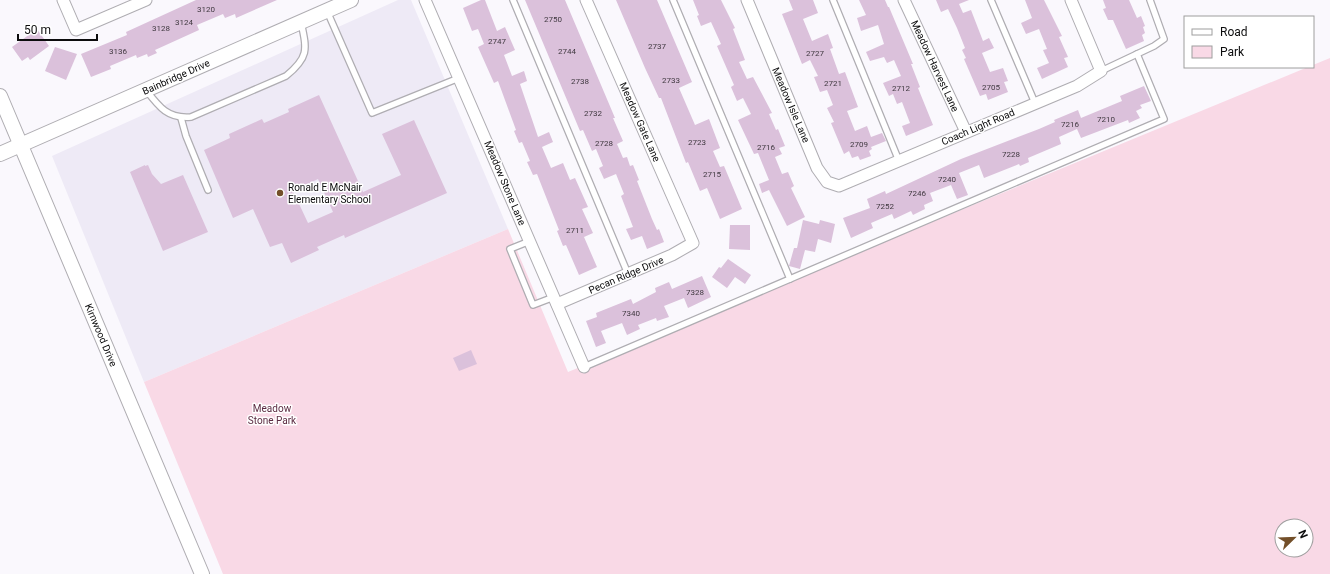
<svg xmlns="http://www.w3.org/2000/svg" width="1330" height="574" viewBox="0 0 1330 574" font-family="Roboto,sans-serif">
<rect width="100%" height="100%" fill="#faf8fd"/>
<polygon fill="#eeeaf6" points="398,0 411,0 508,229 144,382 52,156"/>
<path fill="#f9d9e6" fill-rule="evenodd" d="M 1330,58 L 1330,574 L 223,574 L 144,382 L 508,229 L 568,372 L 1308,67 L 1313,67 L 1313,65 ZM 1282,526 L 1306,526 L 1306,550 L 1282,550 Z"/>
<g fill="#dbc1db" fill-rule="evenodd">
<polygon points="196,0 277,0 236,18 235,14 225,18 223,14 197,25 199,30 155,50 157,53 148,57 147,54 137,58 136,55 110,66 111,69 91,77 81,54 127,35 126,32"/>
<polygon points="481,0 485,0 497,31 505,27 515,50 504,55 512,76 524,71 527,81 520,84 538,137 549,132 553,142 542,147 551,168 563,163 570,180 575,178 588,207 582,209 593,233 584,237 597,267 579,275 566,245 563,246 557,231 559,230 537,174 533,175 527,162 530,161 522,142 519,143 514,131 516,130 498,81 494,83 478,47 484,44 478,29 472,31 463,8"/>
<polygon points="525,0 565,0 615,118 613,118 623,141 617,144 623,158 627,157 630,166 633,165 639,180 637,181 652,219 657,230 659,229 664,242 647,249 642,236 631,240 626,229 633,227 621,196 624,194 616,174 604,179 599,168 603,166 596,149 592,151 583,130 580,131"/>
<polygon points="616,0 657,0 692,82 679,88 695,125 709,119 720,148 713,151 720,167 724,166 742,209 720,219 707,188 700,191 688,162 686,163 661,98 659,98 645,68"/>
<polygon points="693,0 721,0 735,28 733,29 745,60 739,62 747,79 753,77 772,113 769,114 776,130 778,129 785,146 779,148 782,154 775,157 782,174 788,172 794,186 791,188 805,217 787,226 769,190 762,193 759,184 769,180 758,153 754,154 738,120 751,114 743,98 737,101 731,87 734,85 717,46 721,44 711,22 701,26 697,16 699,15"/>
<polygon points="789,0 813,0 818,13 803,19 812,41 828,34 833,48 830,49 839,74 845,72 858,107 847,111 855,131 867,126 871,137 882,133 886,141 871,147 872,149 869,151 871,156 860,160 858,156 852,158 849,151 844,154 831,123 834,122 827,108 833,105 827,90 820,92 814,77 818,76 810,60 802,64 782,14 793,10"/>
<polygon points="859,0 885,0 888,7 889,7 913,64 911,64 920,87 918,88 933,125 906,136 902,126 910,123 902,102 897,104 893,94 889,96 883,83 901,76 894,60 887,63 884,57 870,61 866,52 884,44 878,25 861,31 857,18 866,15"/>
<polygon points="936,0 969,0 959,4 963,13 971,10 983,41 989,38 994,48 982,53 990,72 1003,68 1008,81 1004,82 1008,92 988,100 986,94 980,96 964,59 966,58 962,50 965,48 957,28 948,9 941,12"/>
<polygon points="1025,0 1044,0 1062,36 1059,37 1068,57 1064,58 1068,67 1042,79 1037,68 1049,63 1043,50 1047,49 1039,29 1026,34 1021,23 1032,18"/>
<polygon points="1103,0 1129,0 1137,18 1141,16 1145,26 1143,27 1145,33 1142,35 1144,41 1126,49 1113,20 1108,20 1103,9 1106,8"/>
<polygon points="37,29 49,46 30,60 28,57 22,61 12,47"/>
<polygon points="55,47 77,54 66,80 45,71"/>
<polygon points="1144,86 1151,101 1140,105 1142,108 1136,111 1140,118 1129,123 1128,120 1081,138 1077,129 1059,137 1061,144 1028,158 1029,162 1020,166 1019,164 984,178 979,165 959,173 968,195 957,199 951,185 930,193 933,201 924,205 925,209 913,215 911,211 894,219 892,214 871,223 873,228 851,238 843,218 870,208 867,199 885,191 886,194 961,159 1039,129 1055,122 1054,120 1078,110 1081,118 1122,101 1120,96"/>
<path d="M 319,95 L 363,192 L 401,175 L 382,134 L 414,120 L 447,193 L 345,238 L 344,235 L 317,247 L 319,250 L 291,263 L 282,243 L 270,247 L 253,209 L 233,218 L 204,150 L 230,138 L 229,134 L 262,119 L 264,123 L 289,112 L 288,109 ZM 318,179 L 333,212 L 308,223 L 293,191 Z"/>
<polygon points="145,165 145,166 148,165 152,174 161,184 183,175 208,232 163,251 130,172"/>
<polygon points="803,220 819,224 820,220 835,224 831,243 818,239 815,252 805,250 800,269 789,266 794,248 797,248"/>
<polygon points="730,225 750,225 750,250 729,249"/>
<polygon points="728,259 751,275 745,284 735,277 727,288 712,277 719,267 721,268"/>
<polygon points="702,276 711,297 688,308 684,298 664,306 669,317 657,321 656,318 638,325 640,329 627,335 622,323 601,331 606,343 596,347 586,321 597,317 596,313 631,299 633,304 656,292 655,288 669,282 672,289"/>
<polygon points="471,350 477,364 459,371 453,358"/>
</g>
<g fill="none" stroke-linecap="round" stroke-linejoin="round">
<g stroke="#afadb2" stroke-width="8">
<g id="service">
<polyline points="513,0 628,274"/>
<polyline points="673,0 790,279"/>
<polyline points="833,0 899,161"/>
<polyline points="991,0 1035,103"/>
<polyline points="327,11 372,113 459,78"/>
<polyline points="1101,71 1154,46 1164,39 1150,0"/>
<path d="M 146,90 C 159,107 168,119 191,117 L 286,76 C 309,57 307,50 301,22"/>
<polyline points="181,118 186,136 208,190"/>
<polyline points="530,241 510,249 533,305 554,297"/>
<polyline points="584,367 1164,119 1137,54"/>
</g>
</g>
<g stroke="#afadb2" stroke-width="13">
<g id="minor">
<polyline points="63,0 76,30 146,0"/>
<polyline points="425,0 584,367"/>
<polyline points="747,0 817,168 827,182 839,186 1077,86 1101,71 1071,0"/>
<polyline points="904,0 966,132"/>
<polyline points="557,304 672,255 693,243 586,0"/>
</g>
</g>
<g stroke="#afadb2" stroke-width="16">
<g id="tertiary">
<polyline points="0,96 202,574"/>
<polyline points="0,154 351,0"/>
</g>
</g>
<use href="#service" stroke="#fff" stroke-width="5.5"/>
<use href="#minor" stroke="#fff" stroke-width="11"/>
<use href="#tertiary" stroke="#fff" stroke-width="14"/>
</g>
<circle fill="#734f29" stroke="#fff" stroke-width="1.5" cx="280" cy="193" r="4"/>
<g text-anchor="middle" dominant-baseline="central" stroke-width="3" stroke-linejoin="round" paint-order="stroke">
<g font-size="8" fill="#403940">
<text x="206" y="9">3120</text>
<text x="553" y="19">2750</text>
<text x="184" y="22">3124</text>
<text x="161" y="28">3128</text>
<text x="497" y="41">2747</text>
<text x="657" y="46">2737</text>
<text x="118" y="51">3136</text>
<text x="567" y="51">2744</text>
<text x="815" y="53">2727</text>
<text x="671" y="80">2733</text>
<text x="580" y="81">2738</text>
<text x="833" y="83">2721</text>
<text x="991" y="87">2705</text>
<text x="901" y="88">2712</text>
<text x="593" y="113">2732</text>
<text x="1106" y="119">7210</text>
<text x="1070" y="124">7216</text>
<text x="697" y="142">2723</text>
<text x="604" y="143">2728</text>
<text x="859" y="144">2709</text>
<text x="766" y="147">2716</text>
<text x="1011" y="154">7228</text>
<text x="712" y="174">2715</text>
<text x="947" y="179">7240</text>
<text x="917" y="193">7246</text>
<text x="885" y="206">7252</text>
<text x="575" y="230">2711</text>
<text x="695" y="292">7328</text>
<text x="631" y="313">7340</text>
</g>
<g font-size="10" fill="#0c0c0d" stroke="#fff">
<text transform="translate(935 66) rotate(65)">Meadow Harvest Lane</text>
<text transform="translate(176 77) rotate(-24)">Bainbridge Drive</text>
<text transform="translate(791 105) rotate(67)">Meadow Isle Lane</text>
<text transform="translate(640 122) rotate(66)">Meadow Gate Lane</text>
<text transform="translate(978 127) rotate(-23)">Coach Light Road</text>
<text transform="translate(505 183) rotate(67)">Meadow Stone Lane</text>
<text transform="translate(626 275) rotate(-23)">Pecan Ridge Drive</text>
<text transform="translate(101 335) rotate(67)">Kirnwood Drive</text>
</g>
<g font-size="10" fill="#0c0c0d" stroke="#fff" text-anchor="start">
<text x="288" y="187">Ronald E McNair<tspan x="288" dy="12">Elementary School</tspan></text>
</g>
<g font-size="10" fill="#5b2b42" stroke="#fff">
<text x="272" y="408">Meadow<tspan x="272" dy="12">Stone Park</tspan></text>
</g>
</g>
<rect x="1184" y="16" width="130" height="52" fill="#ffffff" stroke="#9e9e9e"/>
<rect x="1192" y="29" width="20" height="6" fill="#ffffff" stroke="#9e9e9e"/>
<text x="1220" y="36" font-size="12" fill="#0c0c0d">Road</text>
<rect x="1192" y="46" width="20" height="12" fill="#f9d9e6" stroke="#9e9e9e"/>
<text x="1220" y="56" font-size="12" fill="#0c0c0d">Park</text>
<g transform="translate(1294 538) rotate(67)"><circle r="19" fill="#ffffff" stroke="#9e9e9e"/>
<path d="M0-3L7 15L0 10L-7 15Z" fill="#734f29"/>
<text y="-6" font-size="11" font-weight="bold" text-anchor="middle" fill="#0c0c0d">N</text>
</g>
<path d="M18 34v6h79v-6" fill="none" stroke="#0c0c0d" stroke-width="2"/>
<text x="24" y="34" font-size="12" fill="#0c0c0d" stroke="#ffffff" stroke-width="3" paint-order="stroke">50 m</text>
</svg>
